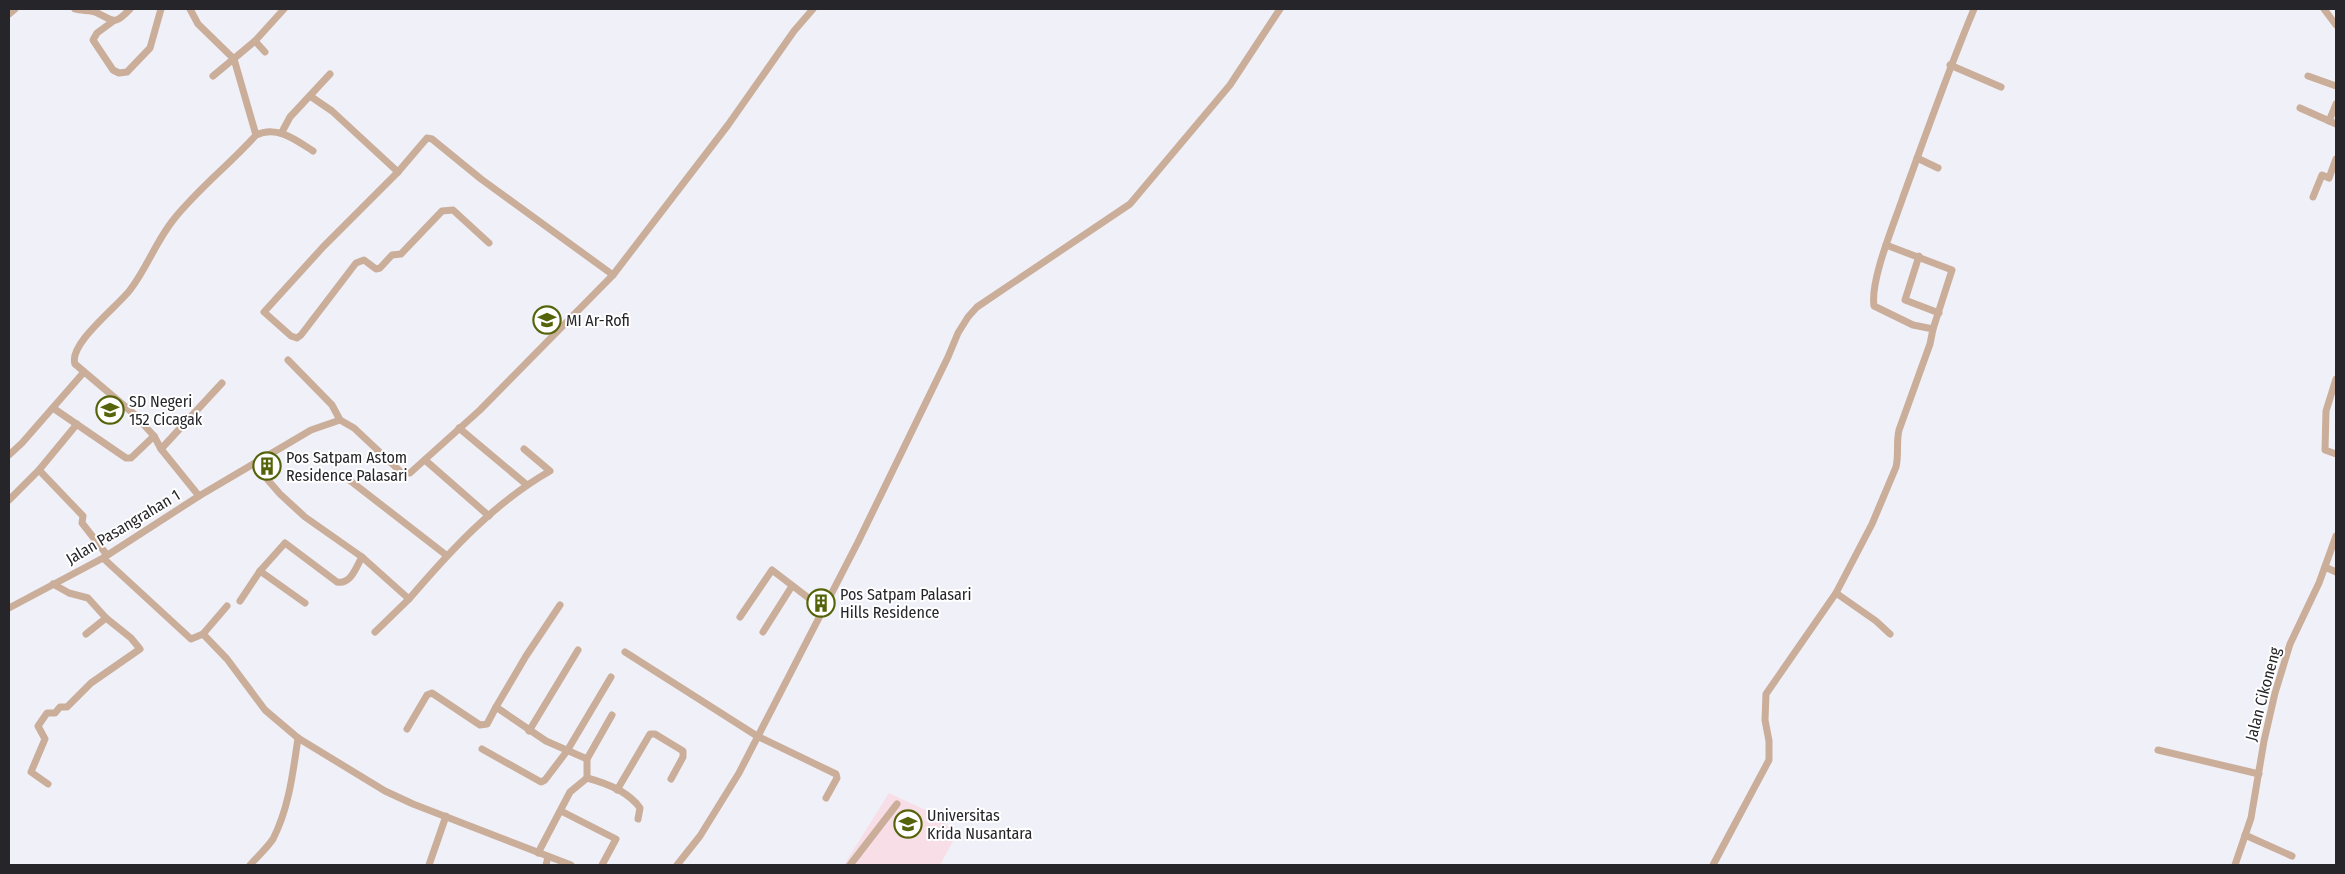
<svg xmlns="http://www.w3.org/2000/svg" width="2345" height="874" viewBox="0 0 2345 874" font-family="'Fira Sans Condensed',sans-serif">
<rect width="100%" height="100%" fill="#f0f0f8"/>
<polygon fill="#f8dfe7" points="889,793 934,814 957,834 940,865 844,865"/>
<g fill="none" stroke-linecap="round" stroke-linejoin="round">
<g stroke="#caae9a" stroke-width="7">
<path d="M 75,9 C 81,11 89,10 95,12 C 114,20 113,27 130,9"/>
<polyline points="190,9 198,24 234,59 256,135"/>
<polyline points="2324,9 2336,25"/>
<polyline points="9,14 15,9"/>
<polyline points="112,22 97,33 93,40 113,70 119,73 127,72 150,48 161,9"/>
<polyline points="255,41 265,52"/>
<polyline points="1950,65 2001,87"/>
<polyline points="213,76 255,41 284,9"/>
<polyline points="2308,76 2336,86"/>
<polyline points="310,96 332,111 398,172 427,138 432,139 481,179 613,275"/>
<polyline points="2300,108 2336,124"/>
<polyline points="2329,121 2336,104"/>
<polyline points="282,132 290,117 330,74"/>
<polyline points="1917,158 1938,168"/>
<polyline points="398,172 323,247 264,312 291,336 297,338 301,335 356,263 364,260 376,269 380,268 392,255 401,254 442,211 453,210 489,243"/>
<polyline points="2313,197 2322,175 2329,178 2336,159"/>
<polyline points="1886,245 1952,270 1933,329"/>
<polyline points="1919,256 1905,300 1939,313"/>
<polyline points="288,360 332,405 340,420"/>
<polyline points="2336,379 2326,411 2325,450 2336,454"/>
<polyline points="53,408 126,458 131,458 154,436"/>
<polyline points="459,428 527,485"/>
<polyline points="161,449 222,383"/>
<polyline points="9,455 22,443 84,372"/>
<polyline points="425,460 489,516"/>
<path d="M 254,464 L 280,494 L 305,517 L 362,557 L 409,599 C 451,550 494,503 550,471 L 524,449"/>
<polyline points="39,470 83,516 82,523 107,555"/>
<polyline points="348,479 446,555"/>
<polyline points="199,496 311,430 340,420 354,428 402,473 410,473 480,410 613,275 728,125 794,31 813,9"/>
<polyline points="9,500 39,470 77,424"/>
<polyline points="103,558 191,639 203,634 227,606"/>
<polyline points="2325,567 2336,572"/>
<polyline points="260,571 305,603"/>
<polyline points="1836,593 1876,621 1890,634"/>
<path d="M 240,601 L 260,571 L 285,543 L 337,582 C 351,585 356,567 362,557"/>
<path d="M 9,608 L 103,558 L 199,496 L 161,449 L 154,436 L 134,414 L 75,364 C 68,344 118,306 130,290 C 147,268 156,241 174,219 C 198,189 230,164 256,135 C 277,125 296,140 313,151"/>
<polyline points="740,617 772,570 823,609"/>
<polyline points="375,632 409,599"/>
<polyline points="763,632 792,586"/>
<polyline points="86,634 106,618"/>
<polyline points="203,634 227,659 265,710 298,738 385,791 413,804 571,865"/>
<polyline points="625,652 757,736 836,774 837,778 826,798"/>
<polyline points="496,707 526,656 560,605"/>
<polyline points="407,729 427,695 432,693 480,725 487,724 496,707 546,741 587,759 587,778"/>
<polyline points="529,731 578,650"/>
<polyline points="482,749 541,782 545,780 567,751 611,677"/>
<polyline points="2158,750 2259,774"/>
<polyline points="587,759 612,715"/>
<polyline points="48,784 31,772 45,739 38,726 47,713 55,713 60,707 67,707 91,683 140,649 131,638 106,618 88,598 69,593 53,584"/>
<polyline points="617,790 650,734 655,734 683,751 683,757 671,779"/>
<polyline points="561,811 616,839 602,865"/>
<polyline points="2245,835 2292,856"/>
<path d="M 538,853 L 570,792 L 587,778 C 606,783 629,792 640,808 L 638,819"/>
<path d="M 250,865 C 257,857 267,848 273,839 C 289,808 293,772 298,738"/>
<polyline points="429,865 446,816"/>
<polyline points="546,865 548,857"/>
<polyline points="677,865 700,836 739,773 858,542 948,357 958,333 968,317 977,307 1130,204 1230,85 1280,9"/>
<polyline points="850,865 897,804"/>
<path d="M 1713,865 L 1769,760 L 1769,741 L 1765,720 L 1766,694 L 1836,593 L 1872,524 L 1896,467 C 1899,454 1896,443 1899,430 L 1930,344 L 1933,329 L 1913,325 L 1874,306 C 1870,280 1894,224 1903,197 C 1926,134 1948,71 1974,9"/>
<polyline points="2235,865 2251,818 2264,741 2275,693 2290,644 2319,583 2336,536"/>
</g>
</g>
<defs>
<g id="school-ring" transform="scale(1.4375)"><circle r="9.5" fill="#fff" stroke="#55640a" stroke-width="1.5"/><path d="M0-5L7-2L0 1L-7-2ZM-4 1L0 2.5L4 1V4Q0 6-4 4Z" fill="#55640a"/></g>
<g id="building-ring" transform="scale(1.4375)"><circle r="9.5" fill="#fff" stroke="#55640a" stroke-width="1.5"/><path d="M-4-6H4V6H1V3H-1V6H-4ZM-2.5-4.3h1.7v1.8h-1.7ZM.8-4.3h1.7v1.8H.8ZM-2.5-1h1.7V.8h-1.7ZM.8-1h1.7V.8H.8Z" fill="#55640a"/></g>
<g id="university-ring" transform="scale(1.4375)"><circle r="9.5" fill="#fff" stroke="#55640a" stroke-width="1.5"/><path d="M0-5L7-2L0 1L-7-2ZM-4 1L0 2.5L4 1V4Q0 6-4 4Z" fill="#55640a"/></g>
</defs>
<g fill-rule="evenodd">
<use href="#school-ring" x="547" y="320"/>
<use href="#school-ring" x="110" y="410"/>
<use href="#building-ring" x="267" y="466"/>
<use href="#building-ring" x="821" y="603"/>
<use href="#university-ring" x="908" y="824"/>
</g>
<g text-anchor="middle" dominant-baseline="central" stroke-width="4" stroke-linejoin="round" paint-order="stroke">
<g font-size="16" fill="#26262a" stroke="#fff" text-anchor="start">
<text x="566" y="320">MI Ar-Rofi</text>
<text x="129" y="401">SD Negeri<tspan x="129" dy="18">152 Cicagak</tspan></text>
<text x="286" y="457">Pos Satpam Astom<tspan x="286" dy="18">Residence Palasari</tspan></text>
<text x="840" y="594">Pos Satpam Palasari<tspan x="840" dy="18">Hills Residence</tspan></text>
<text x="927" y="815">Universitas<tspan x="927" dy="18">Krida Nusantara</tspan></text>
</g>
<g font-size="16" fill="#26262a" stroke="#fff">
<text transform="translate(123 527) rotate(-31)">Jalan Pasangrahan 1</text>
<text transform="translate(2263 694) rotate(-75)">Jalan Cikoneng</text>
</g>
</g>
<rect width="2345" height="874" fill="none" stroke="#26262a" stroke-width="20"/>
</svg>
